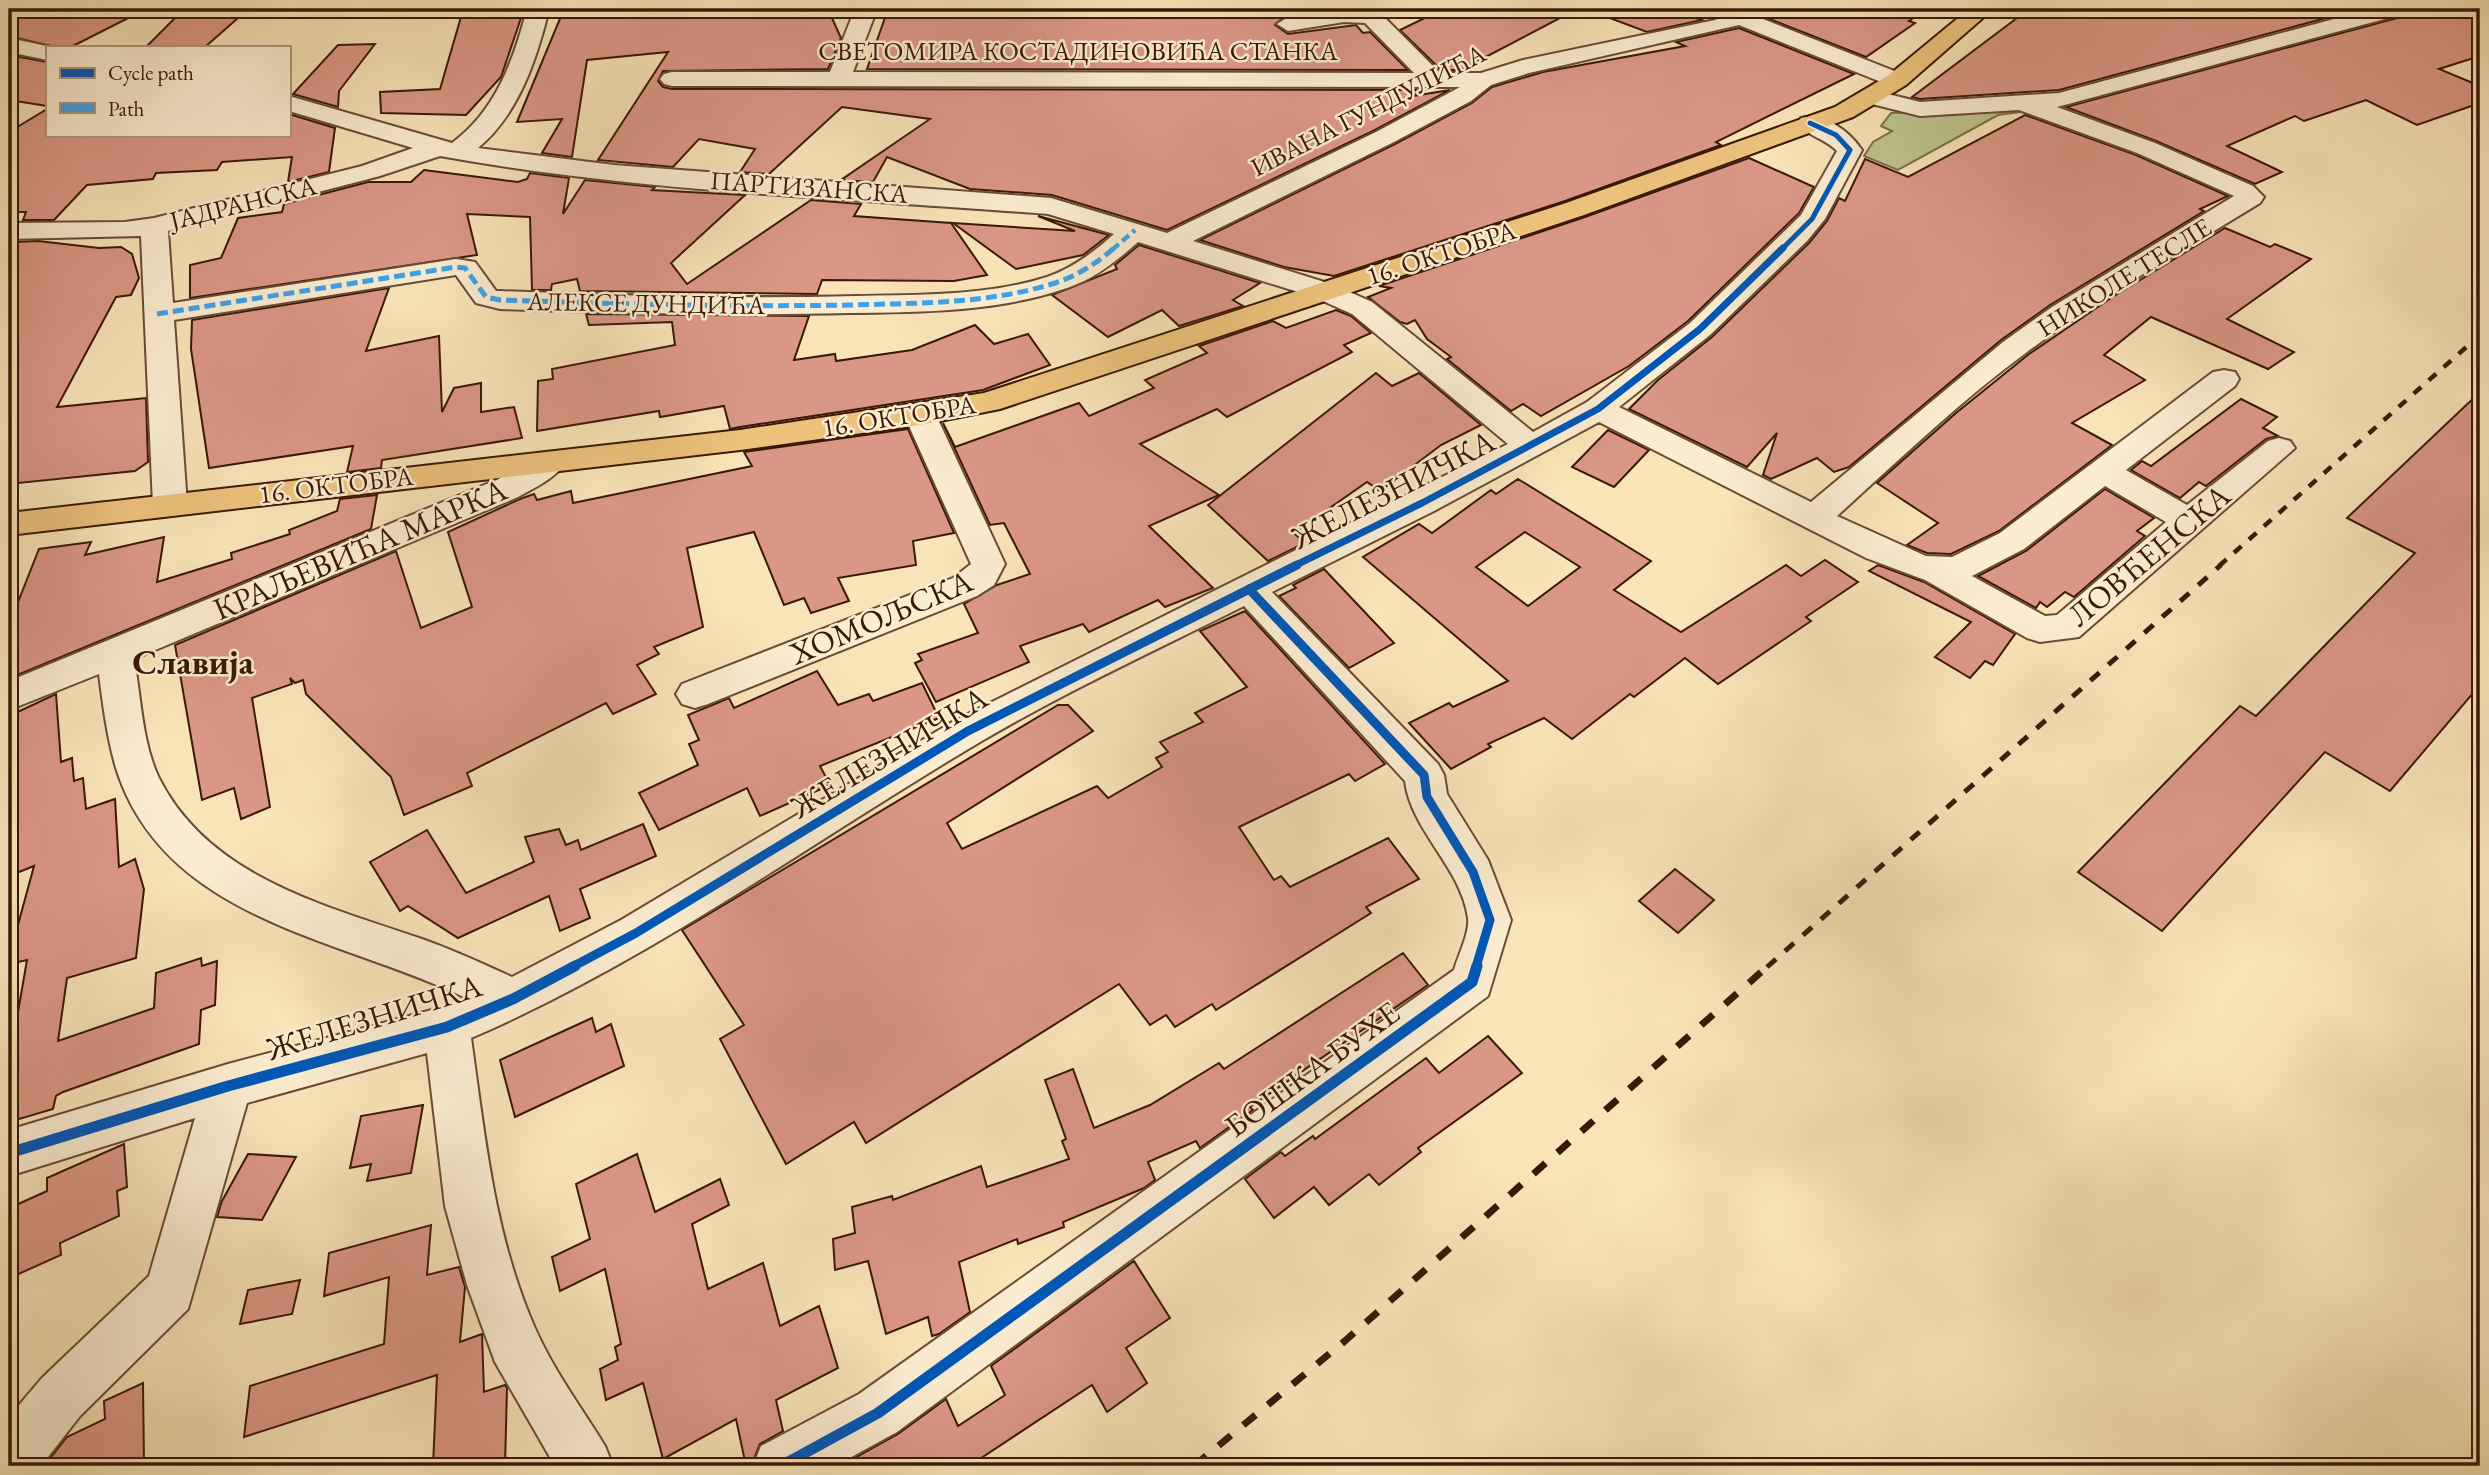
<svg xmlns="http://www.w3.org/2000/svg" width="2489" height="1475" viewBox="0 0 2489 1475" font-family="'EB Garamond',serif">
<rect width="100%" height="100%" fill="#f9e4b8"/>
<filter id="stains"><feTurbulence type="fractalNoise" baseFrequency=".00286" numOctaves="4"/><feColorMatrix values="0 0 0 0 .2 0 0 0 0 .09 0 0 0 0 .02 0 0 0 .5 -.17"/></filter>
<radialGradient id="worn" r=".72"><stop offset=".6" stop-color="#630" stop-opacity="0"/><stop offset="1" stop-color="#630" stop-opacity=".3"/></radialGradient>
<polygon fill="#bec48e" stroke="#7c6e4a" stroke-width="2" points="2007,108 2020,112 1998,115 1898,170 1864,156 1873,142 1892,131 1881,126 1891,113"/>
<g fill="#db9786" stroke="#3a1807" stroke-width="2" fill-rule="evenodd">
<polygon points="9,9 146,9 71,47 54,47 9,36"/>
<polygon points="480,9 524,9 501,77 466,115 381,113 380,92 440,89 461,17 479,15"/>
<polygon points="564,9 828,9 841,38 828,69 663,71 658,81 663,87 672,89 1425,90 1413,96 1450,90 1375,130 1167,230 1052,195 970,189 887,157 873,182 841,180 930,119 842,107 769,174 740,172 755,149 699,139 673,167 598,160 668,52 587,60 572,157 542,153 562,119 517,122"/>
<polygon points="888,9 1325,9 1288,14 1275,25 1288,34 1356,25 1363,33 1370,32 1408,70 867,69"/>
<polygon points="1443,9 1577,9 1461,70 1441,70 1400,30"/>
<polygon points="1594,9 1671,9 1702,20 1647,32 1594,12"/>
<polygon points="1781,9 1927,9 1909,21 1915,23 1866,57 1767,18"/>
<polygon points="2029,9 2320,9 2337,15 2059,90 1920,99 1912,97"/>
<polygon points="2450,9 2480,22 2480,56 2439,69 2480,86 2480,103 2417,125 2366,100 2304,121 2295,116 2227,146 2282,172 2255,184 2156,141 2066,107 2397,18"/>
<polygon points="182,11 246,11 205,47 146,47"/>
<polygon points="1739,28 1854,74 1716,142 1721,145 1565,201 1334,276 1284,267 1200,240 1395,144 1472,103 1492,87 1543,72 1685,46 1676,42"/>
<polygon points="375,44 339,91 338,107 293,94 338,45"/>
<polygon points="9,55 47,62 47,106 9,100"/>
<polygon points="47,109 47,135 289,135 289,114 335,128 329,172 288,182 292,157 222,162 217,170 156,173 153,179 87,185 54,220 23,220 26,212 9,212 9,132"/>
<polygon points="2025,115 2136,155 2228,196 2200,209 2204,211 2050,305 2001,340 1849,467 1834,472 1817,458 1771,479 1763,475 1777,433 1747,467 1629,409 1658,380 1712,337 1809,243 1827,221 1839,198 1845,201 1865,159 1908,177"/>
<polygon points="1749,158 1814,187 1799,213 1688,321 1629,366 1541,416 1523,404 1511,411 1447,359 1451,357 1427,339 1415,320 1407,324 1400,322 1368,297 1391,288 1379,286 1585,217"/>
<polygon points="424,170 518,182 527,179 530,173 569,178 563,214 585,180 655,187 652,190 745,195 671,263 687,284 811,200 861,204 854,216 951,223 987,275 954,281 822,280 817,294 580,291 577,279 552,284 551,290 532,290 530,217 467,214 477,255 190,298 190,265 221,258 238,218 282,212 284,204 368,182 411,182"/>
<polygon points="1038,216 1109,235 1083,255 1016,269 953,223 1075,231"/>
<polygon points="2225,228 2270,247 2275,244 2311,259 2227,319 2294,352 2268,369 2151,317 2104,355 2145,380 2072,423 2112,445 1999,531 1951,554 1927,553 1907,545 1938,523 1877,483 1956,413 2029,354 2114,296"/>
<polygon points="38,241 99,248 121,247 132,254 139,278 131,295 116,297 57,407 146,398 148,462 135,471 9,484 9,258 15,242"/>
<polygon points="1139,245 1260,283 1233,300 1243,306 1179,326 1162,310 1108,337 1052,295 1117,269 1115,265"/>
<polygon points="389,288 366,351 439,336 442,412 454,388 481,383 481,412 514,407 522,438 382,460 381,468 347,472 353,446 209,468 191,349 192,320"/>
<polygon points="1336,310 1351,316 1371,333 1344,345 1352,352 1227,417 1217,409 1140,444 1219,495 1149,526 1213,588 1165,607 1158,600 1089,632 1083,624 1020,646 1029,662 936,702 915,663 922,660 918,654 978,633 964,604 997,585 1030,574 1004,523 990,525 943,423 955,447 1079,403 1089,416 1154,388 1145,380 1207,353 1199,346 1273,321 1286,328"/>
<polygon points="586,314 809,316 794,360 835,354 836,361 912,350 975,325 994,344 1028,334 1050,365 983,390 740,427 730,429 724,406 660,417 659,411 537,431 538,381 553,379 552,369 675,345 672,322 589,325"/>
<polygon points="1376,373 1392,386 1419,373 1481,425 1441,445 1380,491 1367,482 1294,533 1305,543 1268,561 1208,505"/>
<polygon points="2480,392 2480,685 2390,791 2325,752 2162,931 2078,872 2240,706 2256,716 2415,553 2347,518"/>
<polygon points="2241,399 2277,417 2263,428 2278,436 2266,439 2206,486 2199,482 2180,498 2131,470 2142,461 2151,466"/>
<polygon points="908,429 954,533 913,541 916,565 838,578 849,601 811,613 804,598 784,605 754,532 687,548 703,627 654,647 659,654 637,665 656,694 613,714 606,703 467,773 472,786 404,815 391,777 306,694 303,680 295,683 290,678 292,684 252,698 270,807 241,819 234,788 202,800 175,645 396,551 421,628 472,607 448,532 520,499 534,494 537,500 571,491 573,503 752,466 744,452"/>
<polygon points="1608,430 1649,450 1614,487 1572,467"/>
<path d="M 1518,479 L 1651,561 L 1614,590 L 1681,632 L 1786,565 L 1801,576 L 1825,560 L 1858,582 L 1806,617 L 1811,621 L 1718,684 L 1685,658 L 1634,697 L 1630,694 L 1572,739 L 1544,718 L 1488,744 L 1491,747 L 1451,769 L 1409,723 L 1449,703 L 1453,707 L 1508,681 L 1363,557 L 1419,524 L 1432,533 L 1491,490 L 1496,494 ZM 1525,532 L 1580,567 L 1528,606 L 1476,567 Z"/>
<polygon points="2105,489 2154,518 2137,531 2145,536 2074,597 2065,592 2047,607 2040,602 2036,608 1978,576 2026,551"/>
<polygon points="377,495 371,529 15,676 9,657 9,625 39,549 91,542 85,555 164,537 157,582 232,559 231,553 290,534 289,530 337,511 340,499"/>
<polygon points="1878,565 1924,582 2015,634 1993,665 1985,661 1970,678 1935,657 1971,622 1869,571"/>
<polygon points="1324,569 1394,643 1349,668 1279,596 1296,588 1293,585"/>
<polygon points="1245,611 1385,764 1355,781 1349,774 1239,827 1274,880 1281,876 1290,887 1388,838 1419,879 1366,907 1371,913 1216,1010 1212,1004 1175,1027 1166,1015 1150,1025 1119,984 866,1143 854,1122 786,1164 720,1039 744,1025 682,930 1058,705 1068,705 1093,731 947,823 962,849 1097,786 1108,798 1162,767 1156,758 1168,752 1160,742 1203,722 1195,713 1247,687 1200,631"/>
<polygon points="817,671 838,705 869,694 873,701 922,683 939,718 820,766 830,785 760,816 747,788 659,830 639,793 698,765 689,744 699,740 688,715 729,698 734,708"/>
<polygon points="56,694 61,762 72,758 74,781 83,778 86,809 115,799 119,867 135,859 144,889 136,958 67,978 58,1041 154,1008 156,973 201,958 202,966 217,961 215,1005 201,1010 199,1044 63,1092 56,1096 53,1109 9,1122 9,1064 27,960 9,964 9,958 34,866 9,876 9,716"/>
<polygon points="643,824 656,856 580,889 590,918 560,931 549,896 458,938 408,906 400,911 370,862 427,830 466,893 534,862 525,837 559,829 566,845 578,840 581,850"/>
<polygon points="1675,869 1714,900 1678,933 1639,901"/>
<polygon points="1403,953 1428,985 1250,1107 1253,1110 1200,1148 1196,1141 1148,1162 1155,1180 1144,1188 1063,1222 1064,1227 1018,1244 1017,1239 959,1262 970,1312 939,1334 932,1336 928,1317 886,1334 868,1261 835,1270 833,1239 855,1233 852,1207 892,1196 893,1200 981,1166 987,1187 1069,1159 1062,1141 1066,1139 1045,1080 1073,1069 1094,1128 1150,1105 1219,1063 1224,1069"/>
<polygon points="592,1018 596,1032 611,1024 624,1066 515,1117 500,1060"/>
<polygon points="1488,1036 1522,1073 1418,1148 1421,1152 1379,1185 1369,1174 1329,1205 1314,1187 1274,1218 1245,1179 1281,1152 1285,1156 1313,1136 1315,1139 1426,1058 1439,1073"/>
<polygon points="423,1105 411,1173 367,1181 371,1164 350,1168 361,1116"/>
<polygon points="124,1144 127,1187 117,1191 119,1216 60,1243 61,1255 14,1276 14,1206 47,1191 47,1178"/>
<polygon points="248,1154 296,1157 262,1220 217,1217 222,1201"/>
<polygon points="637,1154 655,1212 720,1179 729,1205 692,1224 708,1289 763,1263 780,1326 819,1306 838,1368 776,1400 783,1431 760,1444 751,1466 746,1466 736,1419 663,1459 643,1383 606,1400 600,1369 618,1360 615,1347 621,1344 605,1269 560,1291 552,1257 590,1239 576,1184"/>
<polygon points="431,1225 427,1275 459,1267 465,1287 460,1342 482,1334 484,1392 505,1385 507,1388 505,1466 433,1466 437,1375 244,1437 250,1386 384,1344 389,1277 324,1296 329,1253"/>
<polygon points="1134,1261 1170,1318 1126,1348 1147,1383 1107,1412 1092,1385 969,1466 840,1466 898,1434 946,1399 958,1426 1005,1395 991,1366"/>
<polygon points="300,1280 292,1314 240,1324 248,1290"/>
<polygon points="143,1383 144,1466 44,1466 67,1437 105,1419 104,1401"/>
</g>
<g fill="none" stroke-linecap="round" stroke-linejoin="round">
<g stroke="#6a4b33" stroke-width="4">
<g id="minor">
<path d="M 527,9 L 549,9 C 537,58 519,114 478,148 L 614,165 L 1051,198 L 1167,233 L 1376,132 L 1460,87 L 672,86 L 664,84 L 660,79 L 664,74 L 672,72 L 830,72 L 855,9 L 877,9 L 853,72 L 1414,73 L 1365,23 L 1344,22 L 1288,31 L 1277,24 L 1288,17 L 1342,9 L 1379,12 L 1440,73 L 1481,73 L 1523,60 L 1715,20 L 1719,18 L 1713,12 L 1715,9 L 1770,9 L 1758,17 L 1902,74 L 1906,79 L 1902,84 L 1886,84 L 1739,25 L 1529,73 L 1491,85 L 1471,101 L 1394,142 L 1193,241 L 1334,285 L 1372,302 L 1533,432 L 1587,402 L 1690,323 L 1801,215 L 1837,151 C 1826,139 1807,136 1798,123 L 1801,118 C 1825,112 1850,132 1862,150 L 1825,219 L 1807,241 L 1710,335 L 1619,407 L 1811,502 L 2003,342 L 2052,307 L 2234,196 L 2137,153 L 2019,110 L 1920,116 L 1864,102 L 1860,97 L 1864,92 L 1872,90 L 1920,102 L 2059,93 L 2371,9 L 2406,9 L 2403,14 L 2057,107 L 2155,143 L 2253,186 L 2264,197 L 2260,203 C 2182,251 2101,297 2027,352 C 1960,401 1899,460 1837,516 L 1926,556 L 1952,557 L 2000,533 L 2213,372 L 2224,370 L 2235,372 L 2239,379 L 2235,386 L 2126,470 L 2187,505 L 2268,441 L 2279,438 L 2290,441 L 2295,448 L 2079,637 L 2040,642 L 2027,638 L 1925,580 L 1866,558 L 1599,422 L 1434,511 L 1272,592 L 1438,764 L 1444,775 L 1447,794 L 1488,860 L 1511,920 L 1488,996 L 897,1432 L 835,1466 L 753,1466 L 761,1446 L 859,1394 L 1454,970 C 1458,956 1470,932 1468,918 C 1461,867 1411,831 1405,781 L 1244,606 C 1156,650 1065,692 980,742 C 811,842 652,960 471,1038 C 485,1136 494,1234 534,1326 C 552,1368 581,1407 605,1446 L 613,1466 L 555,1466 L 495,1362 L 467,1285 L 445,1206 L 427,1053 L 247,1103 L 188,1309 L 80,1416 L 41,1466 L 9,1466 L 9,1417 L 42,1378 L 149,1276 L 195,1118 L 9,1176 L 9,1130 L 228,1064 L 443,1007 L 466,998 C 342,938 164,921 116,768 C 107,737 103,705 99,674 L 9,710 L 9,681 L 494,481 C 517,471 540,446 563,453 L 568,460 C 556,478 536,487 518,497 L 134,659 C 141,697 142,743 159,778 C 209,877 323,905 419,938 C 451,949 481,963 512,977 L 621,920 L 954,721 L 1508,444 L 1352,314 L 1314,297 L 1138,242 C 1117,261 1094,279 1067,288 C 998,312 924,312 851,313 C 734,316 617,313 500,309 L 476,303 L 456,275 L 174,320 L 187,505 L 182,513 L 170,516 L 158,513 L 153,505 L 141,236 L 9,239 L 9,223 L 125,222 L 154,218 L 362,166 L 413,148 L 289,111 L 289,96 L 452,143 C 496,111 514,59 527,9 ZM 440,156 C 639,192 846,198 1048,214 L 1114,234 C 1094,252 1073,268 1047,277 C 987,296 920,295 857,296 C 738,299 619,296 500,291 L 496,291 L 475,262 L 456,259 L 173,303 L 168,231 L 380,176 ZM 2105,486 L 2166,522 L 2057,615 L 2045,616 L 1972,576 L 2024,549 Z"/>
<polygon points="9,38 51,47 47,47 47,60 9,52"/>
<polygon points="920,405 931,408 936,415 1005,564 994,585 977,596 708,704 695,708 682,704 676,694 682,684 953,578 971,564 904,415 909,408"/>
</g>
</g>
<g stroke="#3a1807" stroke-width="4">
<polygon id="major" points="1969,9 1993,9 1906,85 1853,117 1584,215 1000,409 920,425 740,450 9,535 9,513 740,430 984,393 1566,203 1835,107 1889,75"/>
</g>
<use href="#minor" fill="#fbedd1" fill-rule="evenodd"/>
<use href="#major" fill="#ecc27c" fill-rule="evenodd"/>
<polyline stroke="#3a1807" stroke-width="4.5" stroke-dasharray="10 10" stroke-linecap="butt" points="2219,566 2480,335"/>
<polyline stroke="#3a1807" stroke-width="5" stroke-dasharray="12 12" stroke-linecap="butt" points="1767,967 2221,565"/>
<polyline stroke="#3a1807" stroke-width="7" stroke-dasharray="16 16" stroke-linecap="butt" points="1194,1466 1346,1340 1768,966"/>
<polyline stroke="#3fa2e9" stroke-width="4.5" stroke-dasharray="9 4.5" stroke-linecap="butt" points="1112,250 1135,230"/>
<path stroke="#3fa2e9" stroke-width="5" stroke-dasharray="11 5" stroke-linecap="butt" d="M 157,314 L 456,267 L 465,268 L 486,297 L 500,300 C 617,304 733,307 850,305 C 919,303 989,304 1055,283 C 1077,276 1097,263 1114,248"/>
<g stroke="#fbedd1" stroke-width="8">
<polyline id="cycleway-far3" points="1781,250 1812,219 1850,150 1836,135 1810,123"/>
</g>
<g stroke="#fbedd1" stroke-width="10">
<polyline id="cycleway-far2" points="1294,566 1422,503 1598,409 1700,329 1783,248"/>
</g>
<g stroke="#fbedd1" stroke-width="13">
<g id="cycleway-far1">
<polyline points="1249,589 1424,775 1427,797 1473,872 1490,920 1476,967"/>
<polyline points="572,967 636,933 968,731 1297,565"/>
</g>
</g>
<g stroke="#fbedd1" stroke-width="16">
<g id="cycleway">
<polyline points="9,1153 228,1086 447,1027 513,999 575,966"/>
<polyline points="781,1466 878,1413 1472,982 1477,966"/>
</g>
</g>
<use href="#cycleway-far3" stroke="#0057b8" stroke-width="5"/>
<use href="#cycleway-far2" stroke="#0057b8" stroke-width="7"/>
<use href="#cycleway-far1" stroke="#0057b8" stroke-width="9"/>
<use href="#cycleway" stroke="#0057b8" stroke-width="11"/>
</g>
<g text-anchor="middle" dominant-baseline="central" stroke-width="5" stroke-linejoin="round" paint-order="stroke">
<g font-size="26" fill="#3a1807" stroke="#fbedd1">
<text x="1078" y="51">СВЕТОМИРА КОСТАДИНОВИЋА СТАНКА</text>
<text transform="translate(1368 110) rotate(-27)">ИВАНА ГУНДУЛИЋА</text>
<text transform="translate(809 187) rotate(4)">ПАРТИЗАНСКА</text>
<text transform="translate(243 203) rotate(-14)">ЈАДРАНСКА</text>
<text transform="translate(1441 253) rotate(-18)">16. ОКТОБРА</text>
<text transform="translate(2124 277) rotate(-32)">НИКОЛЕ ТЕСЛЕ</text>
<text transform="translate(646 303) rotate(1)">АЛЕКСЕ ДУНДИЋА</text>
<text transform="translate(899 416) rotate(-9)">16. ОКТОБРА</text>
<text transform="translate(336 485) rotate(-7)">16. ОКТОБРА</text>
</g>
<g font-size="32" fill="#3a1807" stroke="#fbedd1">
<text transform="translate(1393 489) rotate(-27)">ЖЕЛЕЗНИЧКА</text>
<text transform="translate(360 549) rotate(-23)">КРАЉЕВИЋА МАРКА</text>
<text transform="translate(2149 555) rotate(-40)">ЛОВЋЕНСКА</text>
<text transform="translate(881 617) rotate(-23)">ХОМОЉСКА</text>
<text transform="translate(889 752) rotate(-31)">ЖЕЛЕЗНИЧКА</text>
<text transform="translate(374 1017) rotate(-17)">ЖЕЛЕЗНИЧКА</text>
<text transform="translate(1312 1069) rotate(-36)">БОШКА БУХЕ</text>
</g>
<g font-size="35" font-weight="bold" fill="#3a1807" stroke="#fbedd1">
<text x="193" y="661">Славија</text>
</g>
</g>
<rect width="2489" height="1475" fill="none" stroke="#f9e4b8" stroke-width="35"/>
<rect x="10" y="10" width="2468" height="1454" fill="none" stroke="#3a1807" stroke-width="3.5"/>
<rect x="18" y="18" width="2454" height="1440" fill="none" stroke="#3a1807" stroke-width="2"/>
<rect x="46" y="46" width="245" height="91" fill="#fbedd1" stroke="#ae9880" stroke-width="2"/>
<rect x="60" y="68" width="35" height="10" fill="#0057b8" stroke="#ae9880" stroke-width="2"/>
<text x="108" y="80" font-size="21" fill="#3a1807">Cycle path</text>
<rect x="60" y="103" width="35" height="10" fill="#3fa2e9" stroke="#ae9880" stroke-width="2"/>
<text x="108" y="116" font-size="21" fill="#3a1807">Path</text>
<rect width="100%" height="100%" filter="url(#stains)"/>
<rect width="100%" height="100%" fill="url(#worn)"/>
</svg>
